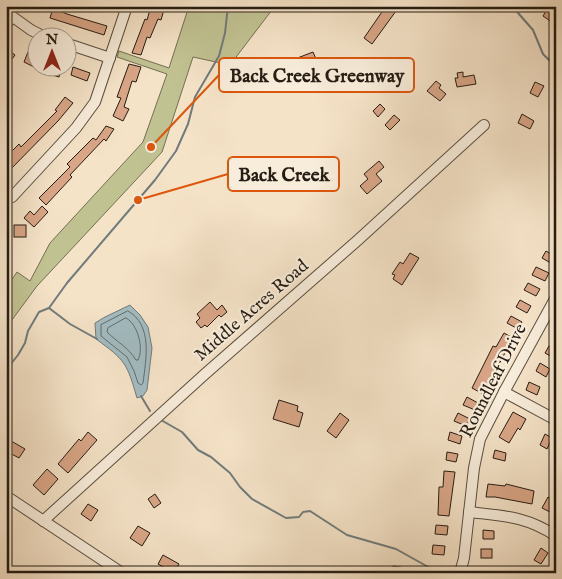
<svg xmlns="http://www.w3.org/2000/svg" width="562" height="579" viewBox="0 0 562 579" font-family="'IM FELL English',serif">
<rect width="100%" height="100%" fill="#f5e3c8"/>
<filter id="stains"><feTurbulence type="fractalNoise" baseFrequency=".004" numOctaves="4"/><feColorMatrix values="0 0 0 0 .2 0 0 0 0 .09 0 0 0 0 .02 0 0 0 .5 -.17"/></filter>
<radialGradient id="worn" r=".72"><stop offset=".6" stop-color="#630" stop-opacity="0"/><stop offset="1" stop-color="#630" stop-opacity=".3"/></radialGradient>
<polygon fill="#c1c292" stroke="#736f52" points="189,6 275,6 230,65 193,57 162,152 37,286 6,328 6,288 17,272 30,281 50,243 143,142 167,74 117,57 119,51 169,68"/>
<path fill="#a2bbc1" stroke="#707b7b" d="M 130,305 L 140,315 L 148,327 L 152,348 L 147,390 L 143,396 L 137,398 C 127,363 125,360 96,339 L 95,323 L 105,317 Z"/>
<g fill="none" stroke-linecap="round" stroke-linejoin="round">
<g stroke="#646c6a" stroke-width="1">
<path d="M 128,311 C 153,325 146,359 143,383 L 141,385 L 138,383 L 134,371 L 127,357 L 101,336 L 101,325 Z"/>
<path d="M 126,318 C 138,324 144,349 138,360 L 136,360 C 129,348 117,342 107,332 L 108,328 Z"/>
</g>
<g stroke="#707b7b" stroke-width="2">
<polyline points="512,6 533,30 543,54 549,60 556,63"/>
<polyline points="49,308 70,324 97,339"/>
<polyline points="6,370 18,355 25,343 28,331 39,312 49,308 67,283 155,180 176,151 188,124 195,97 219,56 225,33 228,6"/>
<polyline points="141,396 150,411"/>
<polyline points="161,420 182,432 198,450 211,457 230,473 240,487 252,499 286,518 299,517 303,512 310,511 347,535 396,549 439,573"/>
</g>
</g>
<g fill="#d9a687" stroke="#251c13">
<polygon points="151,6 165,6 161,20 158,19 150,38 147,37 141,55 132,53 145,19 147,20"/>
<polygon points="386,6 396,11 372,44 364,38"/>
<polygon points="53,8 67,14 107,26 104,35 50,18"/>
<polygon points="548,8 556,13 556,25 543,16"/>
<polygon points="6,48 15,55 10,62 6,60"/>
<polygon points="28,52 38,55 34,67 24,62"/>
<polygon points="313,52 316,59 305,63 310,74 295,80 287,62"/>
<polygon points="129,64 141,67 136,82 132,81 124,107 129,109 123,121 113,116 121,98 117,97"/>
<polygon points="73,67 90,73 87,81 71,75"/>
<polygon points="45,68 62,68 59,77 43,72"/>
<polygon points="463,72 463,77 474,75 476,84 457,87 455,78 458,78 457,73"/>
<polygon points="436,81 441,85 439,88 446,94 440,101 427,91"/>
<polygon points="535,82 544,86 538,97 530,93"/>
<polygon points="65,97 73,103 58,121 6,174 6,157 19,144 21,147 57,111 55,110"/>
<polygon points="380,104 385,109 378,117 373,111"/>
<polygon points="522,114 534,121 530,129 518,123"/>
<polygon points="394,115 400,120 390,130 385,125"/>
<polygon points="106,126 114,129 106,141 104,139 70,175 72,177 46,205 39,198 70,167 67,164 93,138 96,140"/>
<polygon points="379,161 384,167 376,174 382,181 367,194 360,186 368,179 364,174"/>
<polygon points="42,206 48,212 34,227 24,218 30,211 34,215"/>
<rect x="14" y="225" width="12" height="12"/>
<polygon points="546,251 556,257 556,266 542,258"/>
<polygon points="410,253 419,258 402,285 393,279 395,275 392,274 400,262 403,264"/>
<polygon points="536,267 549,273 545,281 532,275"/>
<polygon points="528,283 540,289 536,296 524,290"/>
<polygon points="520,300 531,306 527,313 516,307"/>
<polygon points="210,302 217,310 222,305 227,312 221,317 219,315 207,327 205,325 201,328 196,322 200,318 197,314"/>
<polygon points="511,316 522,322 518,329 507,323"/>
<polygon points="504,333 513,338 483,394 472,388 493,346 496,347"/>
<polygon points="549,346 556,350 556,359 545,353"/>
<polygon points="540,363 550,369 546,377 536,371"/>
<polygon points="529,382 540,387 537,395 526,390"/>
<polygon points="467,397 478,403 475,410 463,405"/>
<polygon points="279,400 298,406 297,411 303,413 299,427 273,419"/>
<polygon points="513,412 526,419 520,430 518,428 509,443 499,437"/>
<polygon points="340,413 349,420 336,438 327,431"/>
<polygon points="458,413 470,419 466,426 454,421"/>
<polygon points="88,432 97,440 68,473 58,464 79,439 81,441"/>
<polygon points="450,432 462,436 460,444 448,440"/>
<polygon points="545,434 552,438 547,449 540,445"/>
<polygon points="6,438 25,449 19,458 6,451"/>
<polygon points="495,450 506,453 505,461 493,458"/>
<polygon points="447,452 458,454 456,462 446,460"/>
<polygon points="47,469 58,479 44,495 33,485"/>
<polygon points="444,471 455,472 449,516 438,515 439,487 443,487"/>
<polygon points="488,484 505,486 506,484 534,491 532,504 495,497 486,497"/>
<polygon points="155,494 161,503 154,508 148,499"/>
<polygon points="548,497 555,501 550,512 542,508"/>
<polygon points="88,504 98,510 91,521 81,514"/>
<polygon points="436,525 448,526 447,535 435,534"/>
<polygon points="138,526 150,533 142,546 130,538"/>
<polygon points="483,530 494,531 494,539 483,539"/>
<polygon points="433,545 445,546 444,555 432,554"/>
<polygon points="541,548 548,553 541,564 534,560"/>
<rect x="481" y="549" width="11" height="9"/>
<polygon points="163,555 179,564 174,573 158,564"/>
<polygon points="393,566 401,567 400,573 392,573"/>
</g>
<g fill="none" stroke-linecap="round" stroke-linejoin="round">
<g stroke="#594e40" stroke-width="12">
<g id="minor">
<polyline points="6,12 31,30 47,38"/>
<polyline points="6,25 12,17"/>
<polyline points="68,44 110,58"/>
<polyline points="12,197 76,128 95,102 127,6"/>
<polyline points="504,392 556,420"/>
<polyline points="6,496 122,573"/>
<path d="M 469,512 C 503,516 526,516 556,536"/>
<polyline points="43,521 205,374 358,240 484,125"/>
<polyline points="460,573 464,558 474,468 480,439 504,392 556,297"/>
</g>
</g>
<use href="#minor" stroke="#f8eddb" stroke-width="10"/>
</g>
<g text-anchor="middle" dominant-baseline="central" stroke-width="4.5" stroke-linejoin="round" paint-order="stroke">
<g font-size="18" fill="#251c13" stroke="#f8eddb">
<text transform="translate(252 311) rotate(-41)">Middle Acres Road</text>
<text transform="translate(494 381) rotate(-63)">Roundleaf Drive</text>
</g>
</g>
<path fill="none" stroke="#de560c" stroke-width="2" d="M151 147L219 75M138 200L228 174"/>
<g fill="#de560c" stroke="#f8eddb" stroke-width="2">
<circle cx="151" cy="147" r="5"/>
<circle cx="138" cy="200" r="5"/>
</g>
<g fill="#f8eddb" stroke="#de560c" stroke-width="2">
<rect x="219" y="58" width="195" height="34" rx="5"/>
<rect x="228" y="157" width="111" height="34" rx="5"/>
</g>
<g font-size="19" text-anchor="middle" font-weight="bold" fill="#251c13">
<text x="317" y="82">Back Creek Greenway</text>
<text x="284" y="181">Back Creek</text>
</g>
<rect width="562" height="579" fill="none" stroke="#f5e3c8" stroke-width="25"/>
<rect x="8" y="8" width="547" height="564" fill="none" stroke="#251c13" stroke-width="2.5"/>
<rect x="12" y="12" width="537" height="554" fill="none" stroke="#251c13"/>
<g transform="translate(52 52)"><circle r="24" fill="#f8eddb" stroke="#a4998b"/>
<path d="M0-4L9 19L0 12L-9 19Z" fill="#8f2418"/>
<text y="-8" font-size="14" font-weight="bold" text-anchor="middle" fill="#251c13">N</text>
</g>
<rect width="100%" height="100%" filter="url(#stains)"/>
<rect width="100%" height="100%" fill="url(#worn)"/>
</svg>
